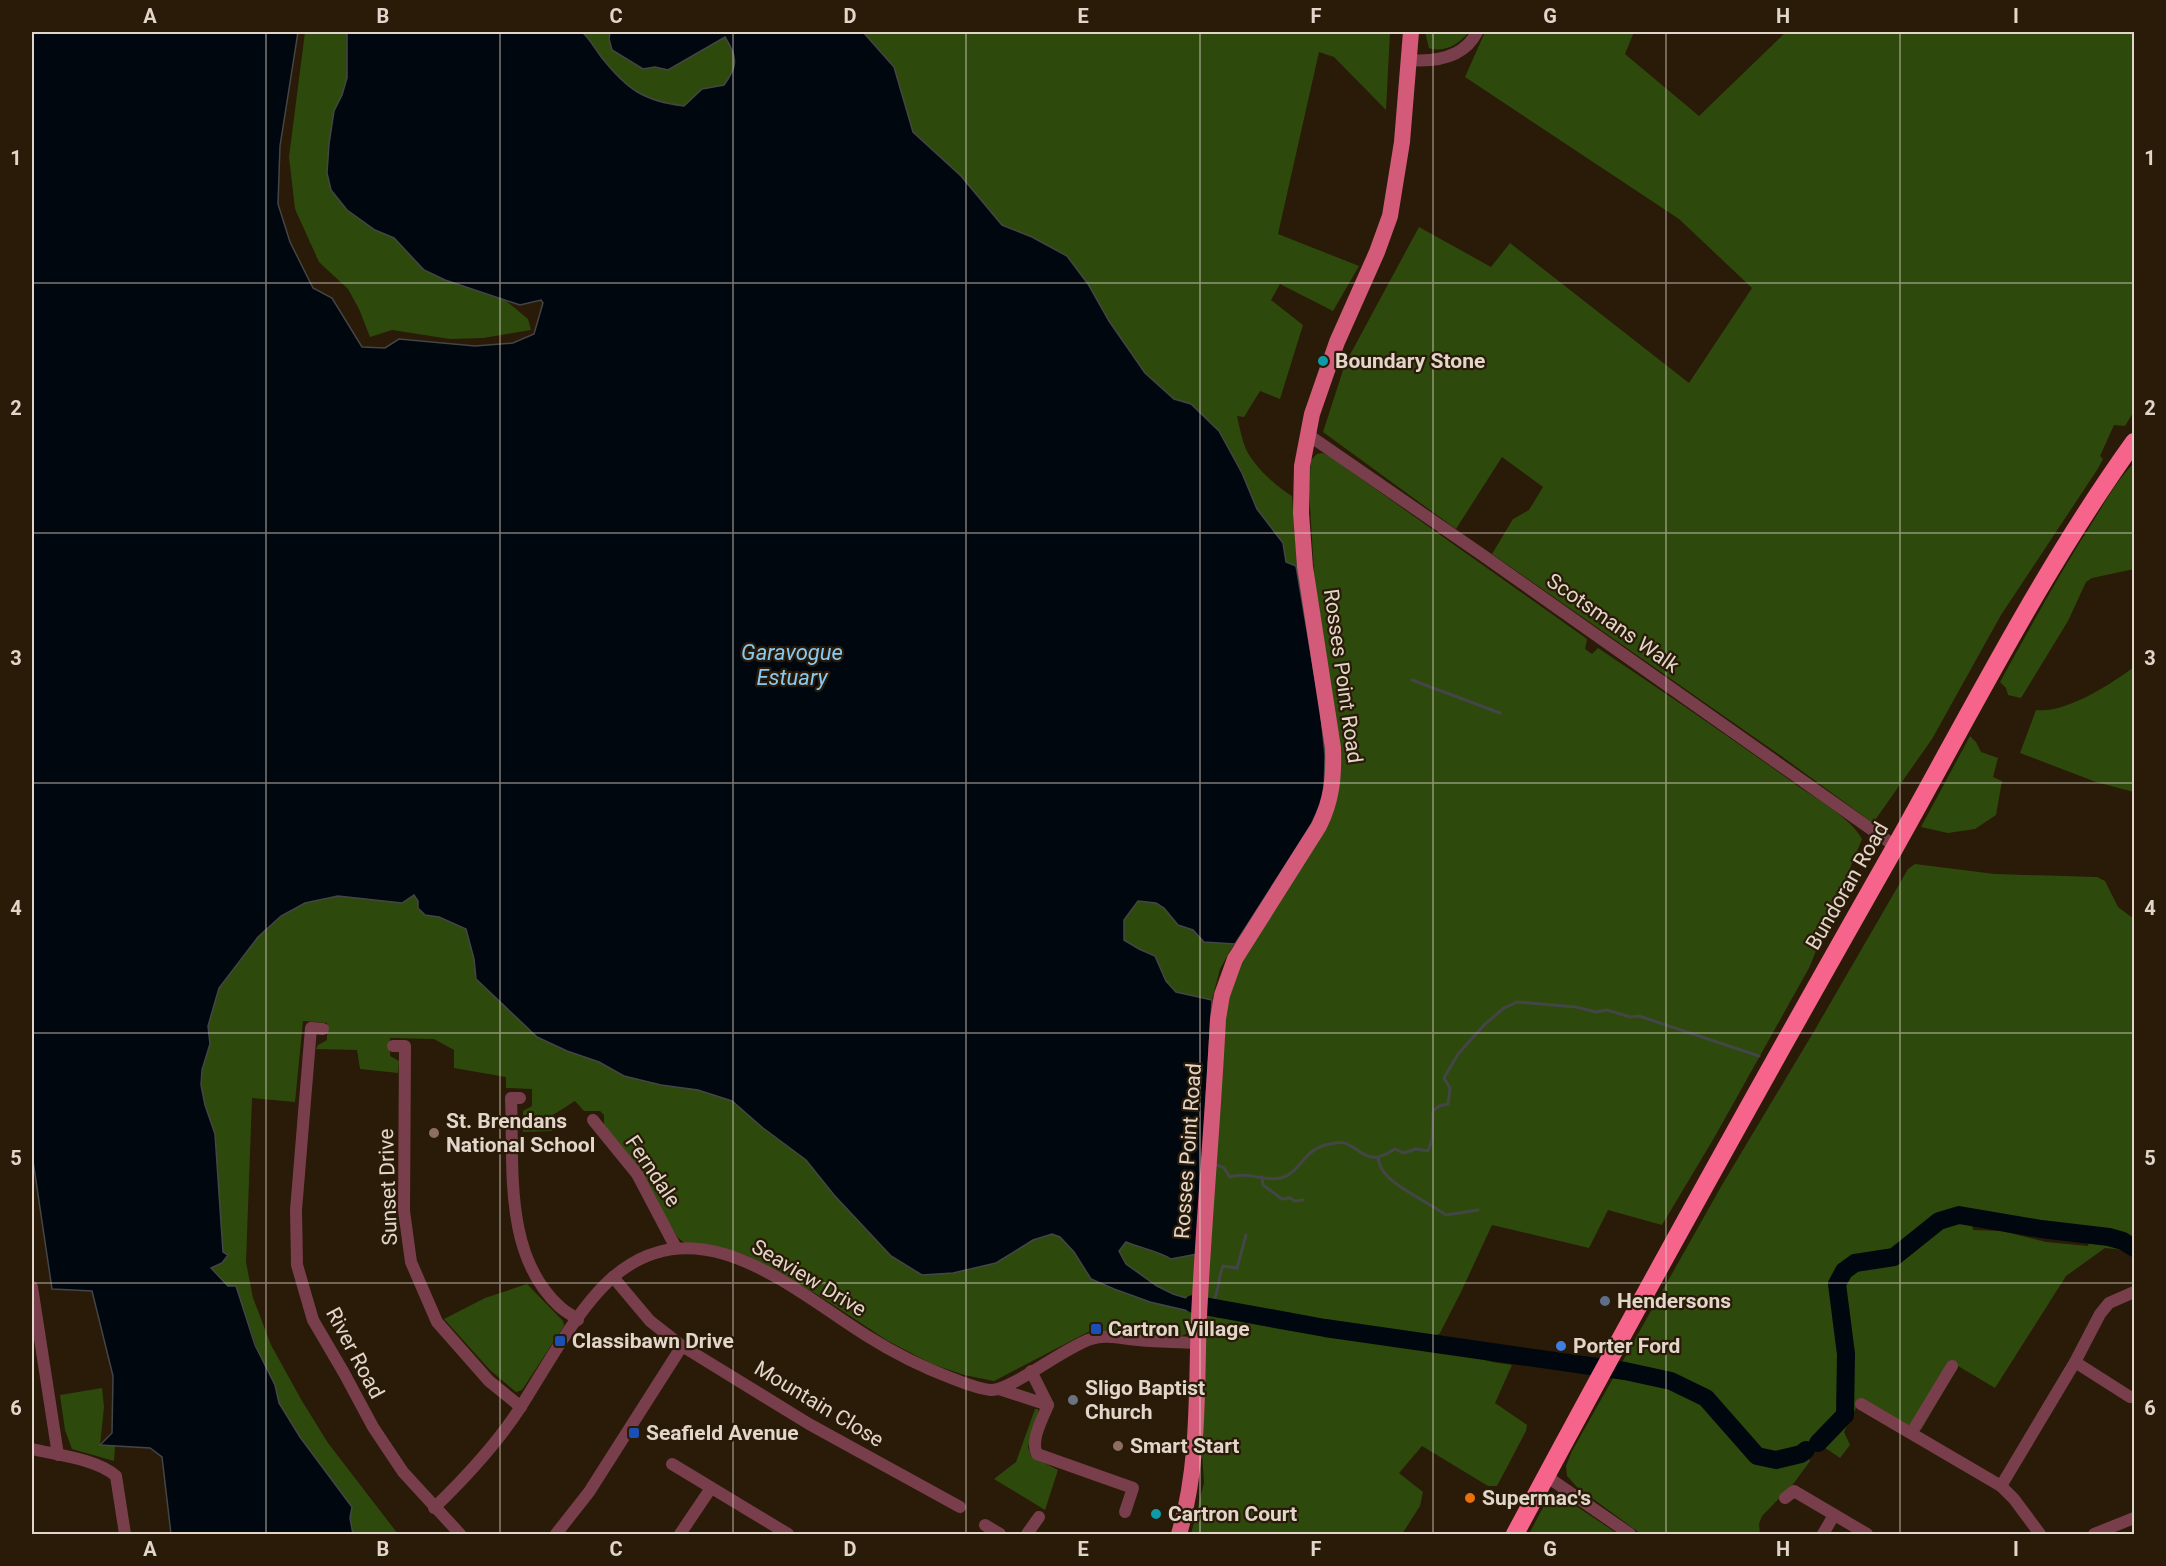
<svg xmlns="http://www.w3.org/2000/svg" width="2166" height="1566" viewBox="0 0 2166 1566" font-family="Roboto,sans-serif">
<rect width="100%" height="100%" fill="#2a1a08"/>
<g fill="#2d4a0c" fill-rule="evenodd">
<path d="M 298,32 L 280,146 L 278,204 L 290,242 L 313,288 L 332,298 L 362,347 L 385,348 L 399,339 L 475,346 L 513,343 L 534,334 L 543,303 L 541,300 L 520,305 L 505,300 L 528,319 L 531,330 L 483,338 L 450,339 L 392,330 L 370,337 L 359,309 L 348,289 L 319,262 L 295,209 L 289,157 L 305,32 L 1390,32 L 1386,110 L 1334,57 L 1319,52 L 1278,234 L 1359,266 L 1333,311 L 1280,284 L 1271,300 L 1303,325 L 1280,399 L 1260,391 L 1244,417 L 1237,416 C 1239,425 1241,435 1244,444 C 1250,463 1275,486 1292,496 L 1298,579 L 1325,755 L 1311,825 L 1230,951 L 1220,969 L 1212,1000 L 1193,1330 L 1182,1336 L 1092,1330 L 994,1381 L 964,1375 L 932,1364 L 888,1341 L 818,1295 L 748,1256 L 724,1248 L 685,1243 L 678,1238 L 666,1218 L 604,1128 L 604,1115 L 600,1111 L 584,1111 L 575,1101 L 548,1118 L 552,1131 L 523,1132 L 523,1111 L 532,1106 L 532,1089 L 506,1088 L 506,1077 L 454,1068 L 454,1050 L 434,1039 L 390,1038 L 390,1056 L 399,1061 L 398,1073 L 360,1069 L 357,1050 L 316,1049 L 318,1045 L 327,1040 L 327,1023 L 303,1021 L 295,1102 L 252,1098 L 246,1262 L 253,1298 L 271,1345 L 302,1401 L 328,1443 L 398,1534 L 320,1534 L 236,1286 L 228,1287 L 211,1268 L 123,801 Z"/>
<path d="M 1425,32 L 1469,32 C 1459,44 1445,53 1429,48 Z"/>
<polygon points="1485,32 1634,32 1625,54 1699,116 1786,32 2134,32 2134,411 2125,426 2114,425 2100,456 2103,459 2097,470 2001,615 1932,739 1873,823 1784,758 1492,554 1513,519 1529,510 1543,487 1502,457 1456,529 1323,432 1345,364 1419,227 1491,267 1510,243 1689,383 1752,288 1679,219 1465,77"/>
<path d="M 1322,453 L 1329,456 L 1587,639 L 1585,649 L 1592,654 L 1598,648 C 1664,692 1730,737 1795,784 C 1815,798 1851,818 1862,839 L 1809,968 L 1714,1138 L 1662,1225 L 1608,1210 L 1589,1248 L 1492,1225 L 1461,1292 L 1440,1333 L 1434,1338 L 1322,1326 L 1248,1307 L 1242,1308 L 1206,1303 L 1223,1030 L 1230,994 L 1243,958 L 1329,818 L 1309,490 L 1311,460 L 1317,454 Z"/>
<path d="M 2134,463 L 2134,569 L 2092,578 L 2086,582 L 2068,621 L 2021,698 L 2008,695 L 2006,688 L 2000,682 C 2030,628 2059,574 2092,523 C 2105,502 2117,480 2134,463 Z"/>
<path d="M 2134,667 L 2134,792 L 2096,782 L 2020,753 L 2036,710 C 2065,714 2111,684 2134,667 Z"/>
<polygon points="1970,736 1976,742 1981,752 1998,758 1993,777 2002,781 1996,815 1975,829 1948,833 1921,827"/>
<path d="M 1915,864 L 1995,874 L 2097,877 L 2105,881 L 2118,907 L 2134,919 L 2134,1256 L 2124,1250 L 2105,1248 L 2066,1276 L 1995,1388 L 1958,1366 L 1921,1430 L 1906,1424 L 1861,1398 L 1844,1432 L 1850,1445 L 1840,1458 L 1818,1443 C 1750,1474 1751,1432 1709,1394 L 1713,1412 L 1740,1442 L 1740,1450 C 1774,1471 1773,1472 1807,1453 L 1810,1461 L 1794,1483 L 1762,1516 L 1759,1524 L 1760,1534 L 1641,1534 L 1577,1487 L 1567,1476 L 1566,1466 L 1572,1451 L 1722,1185 L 1813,1033 L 1908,869 ZM 1970,1212 L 1998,1216 L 2021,1222 L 2092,1228 L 2088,1246 L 2046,1242 L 2002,1231 L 1973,1230 Z"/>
<polygon points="527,1284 563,1321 564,1326 522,1390 516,1392 490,1370 444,1319 485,1298"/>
<polygon points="1206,1315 1219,1318 1228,1315 1298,1331 1314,1331 1442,1347 1492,1362 1512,1365 1495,1403 1527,1425 1526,1431 1497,1486 1488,1486 1422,1446 1399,1473 1423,1492 1420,1506 1402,1534 1191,1534 1204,1483 1202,1453"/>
<polygon points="102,1388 104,1407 100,1445 115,1446 114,1461 72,1449 65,1430 60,1395"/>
<polygon points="1035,1409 1038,1409 1039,1414 1028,1447 1031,1456 1058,1470 1045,1510 994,1479 1016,1462"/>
<polygon points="1551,1496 1561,1496 1618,1534 1529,1534 1547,1500"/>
</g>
<path fill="#00070e" stroke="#444547" stroke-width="1.5" d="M 32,32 L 298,32 L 280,146 L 278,204 L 290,242 L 313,288 L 332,298 L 362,347 L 385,348 L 399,339 L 475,346 L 513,343 L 534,334 L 543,303 L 541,300 L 520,305 L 445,280 L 424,270 L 394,238 L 375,230 L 347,210 L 331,190 L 327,173 L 329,144 L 334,111 L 342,95 L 347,78 L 347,32 L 582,32 C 590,39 595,49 602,58 C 627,89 643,101 684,106 L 702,89 L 724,85 C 738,66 738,58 725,37 L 668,70 L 655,67 L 643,69 L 612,50 L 609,39 L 610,32 L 863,32 L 894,67 L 913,132 L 961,176 L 1002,225 L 1032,237 L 1067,256 L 1088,284 L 1109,321 L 1145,373 L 1174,399 L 1191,404 L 1219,431 L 1242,473 L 1257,509 L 1283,543 L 1286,562 L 1296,566 L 1320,707 L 1325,755 L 1324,796 L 1311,825 L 1235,944 L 1204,942 L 1193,930 L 1178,925 L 1164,908 L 1156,903 L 1138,901 L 1124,920 L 1124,940 L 1139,949 L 1155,956 L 1166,981 L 1176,992 L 1212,1000 L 1197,1254 L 1171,1259 C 1159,1251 1140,1248 1126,1242 L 1119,1251 L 1126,1264 L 1157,1286 L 1173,1294 L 1193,1300 L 1193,1312 L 1150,1302 L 1114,1289 L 1091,1279 L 1074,1252 L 1060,1237 L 1052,1234 L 1033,1240 L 996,1263 L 953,1273 L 922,1275 L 891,1256 L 834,1195 L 806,1160 L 763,1128 L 732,1101 L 698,1090 L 661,1085 L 624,1076 L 599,1062 L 567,1051 L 537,1037 L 476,979 L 474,959 L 466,929 L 439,917 L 425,915 L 418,908 L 418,901 L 414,895 L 402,903 L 338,896 L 305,903 L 281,916 L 258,937 L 219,988 L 208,1026 L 210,1044 L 202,1070 L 201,1085 L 205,1105 L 215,1134 L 223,1252 L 228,1255 L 222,1263 L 211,1268 L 228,1286 L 236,1286 L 255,1345 L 275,1385 L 279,1403 L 300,1437 L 352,1507 L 350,1518 L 353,1534 L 171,1534 L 162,1457 L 150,1448 L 100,1445 L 112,1433 L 113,1376 L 92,1291 L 52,1289 L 32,1154 Z"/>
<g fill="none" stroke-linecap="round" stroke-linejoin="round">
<g stroke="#444547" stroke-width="3">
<polyline points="1412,680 1500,713"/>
<path d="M 1378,1158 C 1379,1162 1380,1167 1383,1171 C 1393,1186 1429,1203 1446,1215 L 1478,1210"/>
<path d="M 1215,1164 L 1224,1168 L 1230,1177 C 1248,1171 1264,1182 1281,1178 C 1302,1172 1303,1148 1330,1144 C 1334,1143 1341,1142 1344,1143 C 1356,1146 1365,1160 1378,1157 C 1384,1156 1390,1152 1395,1149 L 1403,1153 L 1416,1149 L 1428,1151 L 1432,1140 L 1433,1111 L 1439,1106 L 1448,1104 L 1450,1088 L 1444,1078 L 1458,1054 L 1485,1024 L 1504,1008 L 1517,1002 L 1576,1007 L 1596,1012 L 1607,1010 L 1630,1017 L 1639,1016 L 1759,1056"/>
<polyline points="1262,1177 1263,1185 1282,1199 1290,1198 1295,1201 1303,1200"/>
<path d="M 1211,1306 C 1220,1292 1217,1281 1223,1266 L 1237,1268 L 1246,1235"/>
<polyline points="1806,1450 1818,1443"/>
</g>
<g stroke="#00070e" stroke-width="18">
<polyline points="1193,1304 1325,1328 1625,1371 1671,1381 1706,1398 1757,1456 1776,1460 1801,1454 1806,1450"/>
<polyline points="1818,1443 1845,1415 1846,1354 1837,1284 1844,1271 1855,1263 1894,1257 1939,1221 1959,1215 2041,1229 2109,1237 2123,1241 2134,1248"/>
</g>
<g stroke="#793e4c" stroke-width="12">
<path d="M 1409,60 C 1436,62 1464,58 1477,32"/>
<polyline points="1307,434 1481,554 1895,846"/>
<polyline points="323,1029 311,1028 296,1210 297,1265 313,1320 344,1373 373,1427 403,1472 460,1534"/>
<polyline points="393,1046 405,1046 404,1211 411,1262 437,1322 489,1381 521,1407"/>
<path d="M 520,1098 L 511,1098 C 514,1166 503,1254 559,1306 C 564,1311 572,1315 578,1320"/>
<polyline points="593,1120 637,1174 676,1248"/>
<polyline points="613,1277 650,1321 682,1346 809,1424 960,1507"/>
<polyline points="32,1287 58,1455"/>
<polyline points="2075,1362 2130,1397 2134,1397"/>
<path d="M 1031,1371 L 1048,1405 C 1043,1418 1030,1440 1037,1454 L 1133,1488 L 1125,1512"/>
<polyline points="999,1389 1048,1405"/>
<polyline points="1861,1404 2001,1486 2014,1499 2040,1534"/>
<polyline points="1912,1432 1952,1366"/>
<path d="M 32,1449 C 57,1455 97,1459 116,1476 L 125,1534"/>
<polyline points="672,1464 788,1534"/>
<polyline points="1546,1476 1630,1534"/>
<polyline points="2001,1486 2075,1362 2100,1314 2109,1303 2134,1292"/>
<polyline points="1785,1498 1794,1491 1867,1534"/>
<path d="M 434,1508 C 466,1477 496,1445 520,1408 C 545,1369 577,1309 612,1278 C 698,1202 792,1289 867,1336 C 894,1353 922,1367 951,1378 C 964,1383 978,1389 991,1390 C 1010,1391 1067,1346 1091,1339 C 1106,1334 1123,1339 1138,1340 C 1158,1342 1178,1342 1199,1343"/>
<polyline points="985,1525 1000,1534"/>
<polyline points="556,1534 589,1492 682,1346"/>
<polyline points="680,1534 711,1488"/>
<polyline points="1027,1534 1039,1517"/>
<polyline points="1823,1534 1834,1515"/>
<polyline points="2094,1534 2134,1518"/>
</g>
<path stroke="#d35a79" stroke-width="16" d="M 1179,1534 C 1200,1464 1196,1389 1199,1316 C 1204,1217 1213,1118 1218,1019 L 1222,995 L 1235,959 L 1319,826 C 1332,800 1334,776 1333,748 L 1305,567 L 1301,513 L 1302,466 L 1312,414 L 1337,342 L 1377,252 L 1390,216 L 1402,142 L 1411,32"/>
<path stroke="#f7648b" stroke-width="18" d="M 1515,1534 C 1638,1304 1765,1076 1894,849 C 1971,712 2042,570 2134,442"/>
</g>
<path fill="none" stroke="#e2d6cb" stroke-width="1.5" stroke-opacity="0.55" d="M 266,32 L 266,1534M 500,32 L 500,1534M 733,32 L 733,1534M 966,32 L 966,1534M 1200,32 L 1200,1534M 1433,32 L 1433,1534M 1666,32 L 1666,1534M 1900,32 L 1900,1534M 32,283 L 2134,283M 32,533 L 2134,533M 32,783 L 2134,783M 32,1033 L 2134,1033M 32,1283 L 2134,1283"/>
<g fill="#0f9aa8" stroke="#2a1a08" stroke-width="2">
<circle cx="1323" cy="361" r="6"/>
<circle cx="1156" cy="1514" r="6"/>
</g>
<g fill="#8d6e63" stroke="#2a1a08" stroke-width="2">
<circle cx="434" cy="1133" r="6"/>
<circle cx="1118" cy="1446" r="6"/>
</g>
<circle fill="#5c6f8a" stroke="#2a1a08" stroke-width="2" cx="1605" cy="1301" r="6"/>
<g fill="#1a4fb4" stroke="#2a1a08" stroke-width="2">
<rect x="1090" y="1323" width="12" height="12" rx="3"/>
<rect x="554" y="1335" width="12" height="12" rx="3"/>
<rect x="628" y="1427" width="12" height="12" rx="3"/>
</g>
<circle fill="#3f7fe0" stroke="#2a1a08" stroke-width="2" cx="1561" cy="1346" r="6"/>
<circle fill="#6b7280" stroke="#2a1a08" stroke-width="2" cx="1073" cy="1400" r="6"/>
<circle fill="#e8710a" stroke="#2a1a08" stroke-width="2" cx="1470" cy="1498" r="6"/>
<g text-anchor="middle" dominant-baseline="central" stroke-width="4.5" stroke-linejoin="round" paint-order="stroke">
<g font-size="21" font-weight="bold" fill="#e2d6cb" stroke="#2a1a08" text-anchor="start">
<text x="1335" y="361">Boundary Stone</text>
<text x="446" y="1121">St. Brendans<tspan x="446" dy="24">National School</tspan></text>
<text x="1617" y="1301">Hendersons</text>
<text x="1108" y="1329">Cartron Village</text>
<text x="572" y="1341">Classibawn Drive</text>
<text x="1573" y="1346">Porter Ford</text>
<text x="1085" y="1388">Sligo Baptist<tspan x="1085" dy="24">Church</tspan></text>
<text x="646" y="1433">Seafield Avenue</text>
<text x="1130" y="1446">Smart Start</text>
<text x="1482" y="1498">Supermac's</text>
<text x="1168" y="1514">Cartron Court</text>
</g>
<g font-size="21" fill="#e2d6cb" stroke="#2a1a08">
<text transform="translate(1613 623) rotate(35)">Scotsmans Walk</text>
<text transform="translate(1343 676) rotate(82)">Rosses Point Road</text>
<text transform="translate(1847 886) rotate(-60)">Bundoran Road</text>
<text transform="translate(1188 1151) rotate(-86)">Rosses Point Road</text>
<text transform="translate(653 1171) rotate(56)">Ferndale</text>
<text transform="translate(388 1187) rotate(-92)">Sunset Drive</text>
<text transform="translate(809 1278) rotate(31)">Seaview Drive</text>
<text transform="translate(355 1353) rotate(62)">River Road</text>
<text transform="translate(819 1404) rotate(31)">Mountain Close</text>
</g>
<g font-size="22" font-style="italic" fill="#86caf4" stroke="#2a1a08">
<text x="792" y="652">Garavogue<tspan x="792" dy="25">Estuary</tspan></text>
</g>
</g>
<rect width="2166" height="1566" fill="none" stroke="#2a1a08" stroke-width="66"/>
<rect x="33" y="33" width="2100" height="1500" fill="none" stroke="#e2d6cb" stroke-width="2"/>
<g font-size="20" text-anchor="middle" font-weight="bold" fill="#e2d6cb">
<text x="150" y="23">A</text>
<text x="383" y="23">B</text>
<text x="616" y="23">C</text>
<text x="850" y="23">D</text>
<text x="1083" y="23">E</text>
<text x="1316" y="23">F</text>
<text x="1550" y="23">G</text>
<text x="1783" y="23">H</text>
<text x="2016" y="23">I</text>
<text x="16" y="165">1</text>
<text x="2150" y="165">1</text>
<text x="16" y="415">2</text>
<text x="2150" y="415">2</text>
<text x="16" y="665">3</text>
<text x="2150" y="665">3</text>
<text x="16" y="915">4</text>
<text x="2150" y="915">4</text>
<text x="16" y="1165">5</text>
<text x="2150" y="1165">5</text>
<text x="16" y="1415">6</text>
<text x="2150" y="1415">6</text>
<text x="150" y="1556">A</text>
<text x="383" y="1556">B</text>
<text x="616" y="1556">C</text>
<text x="850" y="1556">D</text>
<text x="1083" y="1556">E</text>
<text x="1316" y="1556">F</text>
<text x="1550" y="1556">G</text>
<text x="1783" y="1556">H</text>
<text x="2016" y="1556">I</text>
</g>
</svg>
